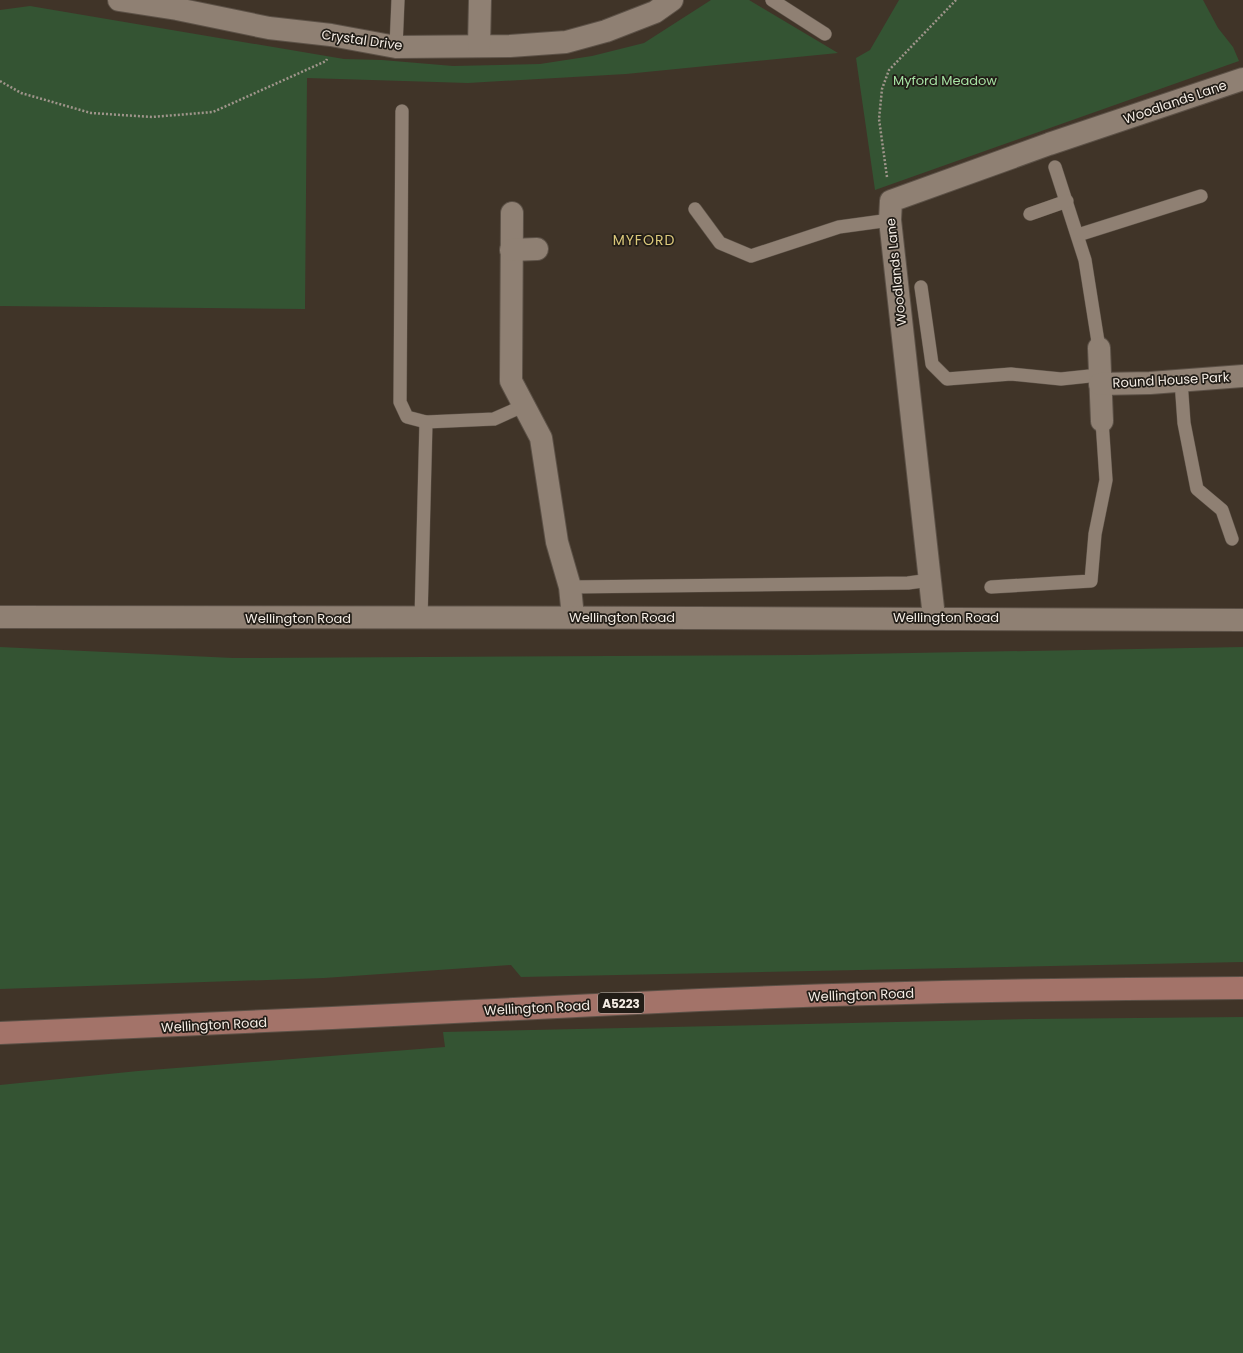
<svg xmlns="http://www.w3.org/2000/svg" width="1243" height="1353" viewBox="0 0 1243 1353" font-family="Poppins,sans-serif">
<rect width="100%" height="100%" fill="#403428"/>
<g fill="#345433">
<polygon points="711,0 749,0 838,53 626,74 468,83 307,78 305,309 0,306 0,10 30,6 344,59 382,60 453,66 540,64 592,56 644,43"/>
<polygon points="899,0 1203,0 1218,28 1233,47 1239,61 875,190 856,58 870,50"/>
<polygon points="0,647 233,658 804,655 1243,647 1243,962 521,977 511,965 324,978 0,989"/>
<polygon points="1243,1017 1243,1353 0,1353 0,1085 138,1071 445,1047 443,1032 1030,1019"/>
</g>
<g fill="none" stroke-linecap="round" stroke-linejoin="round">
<g stroke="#5c5147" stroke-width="14">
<g id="service">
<polyline points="772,0 825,34"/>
<polyline points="396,47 398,0"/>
<polyline points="402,111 400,402 407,417 426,422 494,419 523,406"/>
<polyline points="1055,167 1085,260 1099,348"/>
<polyline points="695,209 720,243 751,256 839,227 890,220"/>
<polyline points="1030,214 1067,201"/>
<polyline points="1078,235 1201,196"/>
<polyline points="921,287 932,364 947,379 1011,374 1061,379 1099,375"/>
<polyline points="1181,381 1184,423 1197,489 1222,510 1232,539"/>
<polyline points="570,587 908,583 930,580"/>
<polyline points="991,587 1091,581 1095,534 1106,480 1102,421"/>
<polyline points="421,619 426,422"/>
</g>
</g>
<g stroke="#5c5147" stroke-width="24">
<g id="minor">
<polyline points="119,0 177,9 269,28 331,35 396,47 510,46 566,42 606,31 655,12 672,0"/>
<polyline points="479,46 480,0"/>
<polyline points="512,213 511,381 541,438 557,542 570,587 573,617"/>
<polyline points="511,250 537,249"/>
<polyline points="1099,348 1102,421"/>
<polyline points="1100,384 1150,383 1243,376"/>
<path d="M 0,617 C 414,619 829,616 1243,620"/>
<polyline points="934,617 890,220 891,201 1049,144 1243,79"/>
</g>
</g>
<g stroke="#5c5147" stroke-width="24">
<path id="primary" d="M 0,1033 C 212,1025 425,1013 637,1003 C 839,993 1041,989 1243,988"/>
</g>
<g stroke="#9f958b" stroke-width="2.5" stroke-dasharray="2 2" stroke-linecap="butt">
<polyline points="0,81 21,93 91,113 152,117 213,112 326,61 327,59"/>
<polyline points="887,177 879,119 882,89 889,70 956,0"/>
</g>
<use href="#service" stroke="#8f8073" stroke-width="13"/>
<use href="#minor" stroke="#8f8073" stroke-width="22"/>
<use href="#primary" stroke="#a37369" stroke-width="22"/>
</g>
<g text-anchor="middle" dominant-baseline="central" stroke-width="3.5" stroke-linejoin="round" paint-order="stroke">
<rect fill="#221d17" stroke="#b5aea6" stroke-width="1" x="598" y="993" width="46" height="20" rx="3"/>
<g font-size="12" font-weight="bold" fill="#f4ece4">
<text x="621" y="1003">A5223</text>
</g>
<g font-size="13" fill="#f4ece4" stroke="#221d17">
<text transform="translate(362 40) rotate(8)">Crystal Drive</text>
<text transform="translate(1175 102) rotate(-19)">Woodlands Lane</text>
<text transform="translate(896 272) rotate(-96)">Woodlands Lane</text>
<text transform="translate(1171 380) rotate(-3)">Round House Park</text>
<text x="622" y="617">Wellington Road</text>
<text x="946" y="617">Wellington Road</text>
<text x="298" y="618">Wellington Road</text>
<text transform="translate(861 995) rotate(-2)">Wellington Road</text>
<text transform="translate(537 1008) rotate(-3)">Wellington Road</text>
<text transform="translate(214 1025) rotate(-3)">Wellington Road</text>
</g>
<g font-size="13" fill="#a6e2a3" stroke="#221d17">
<text x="945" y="80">Myford Meadow</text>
</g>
<g font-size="14" letter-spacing="1" fill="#dbc87b" stroke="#221d17">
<text x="644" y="240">MYFORD</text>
</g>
</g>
</svg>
